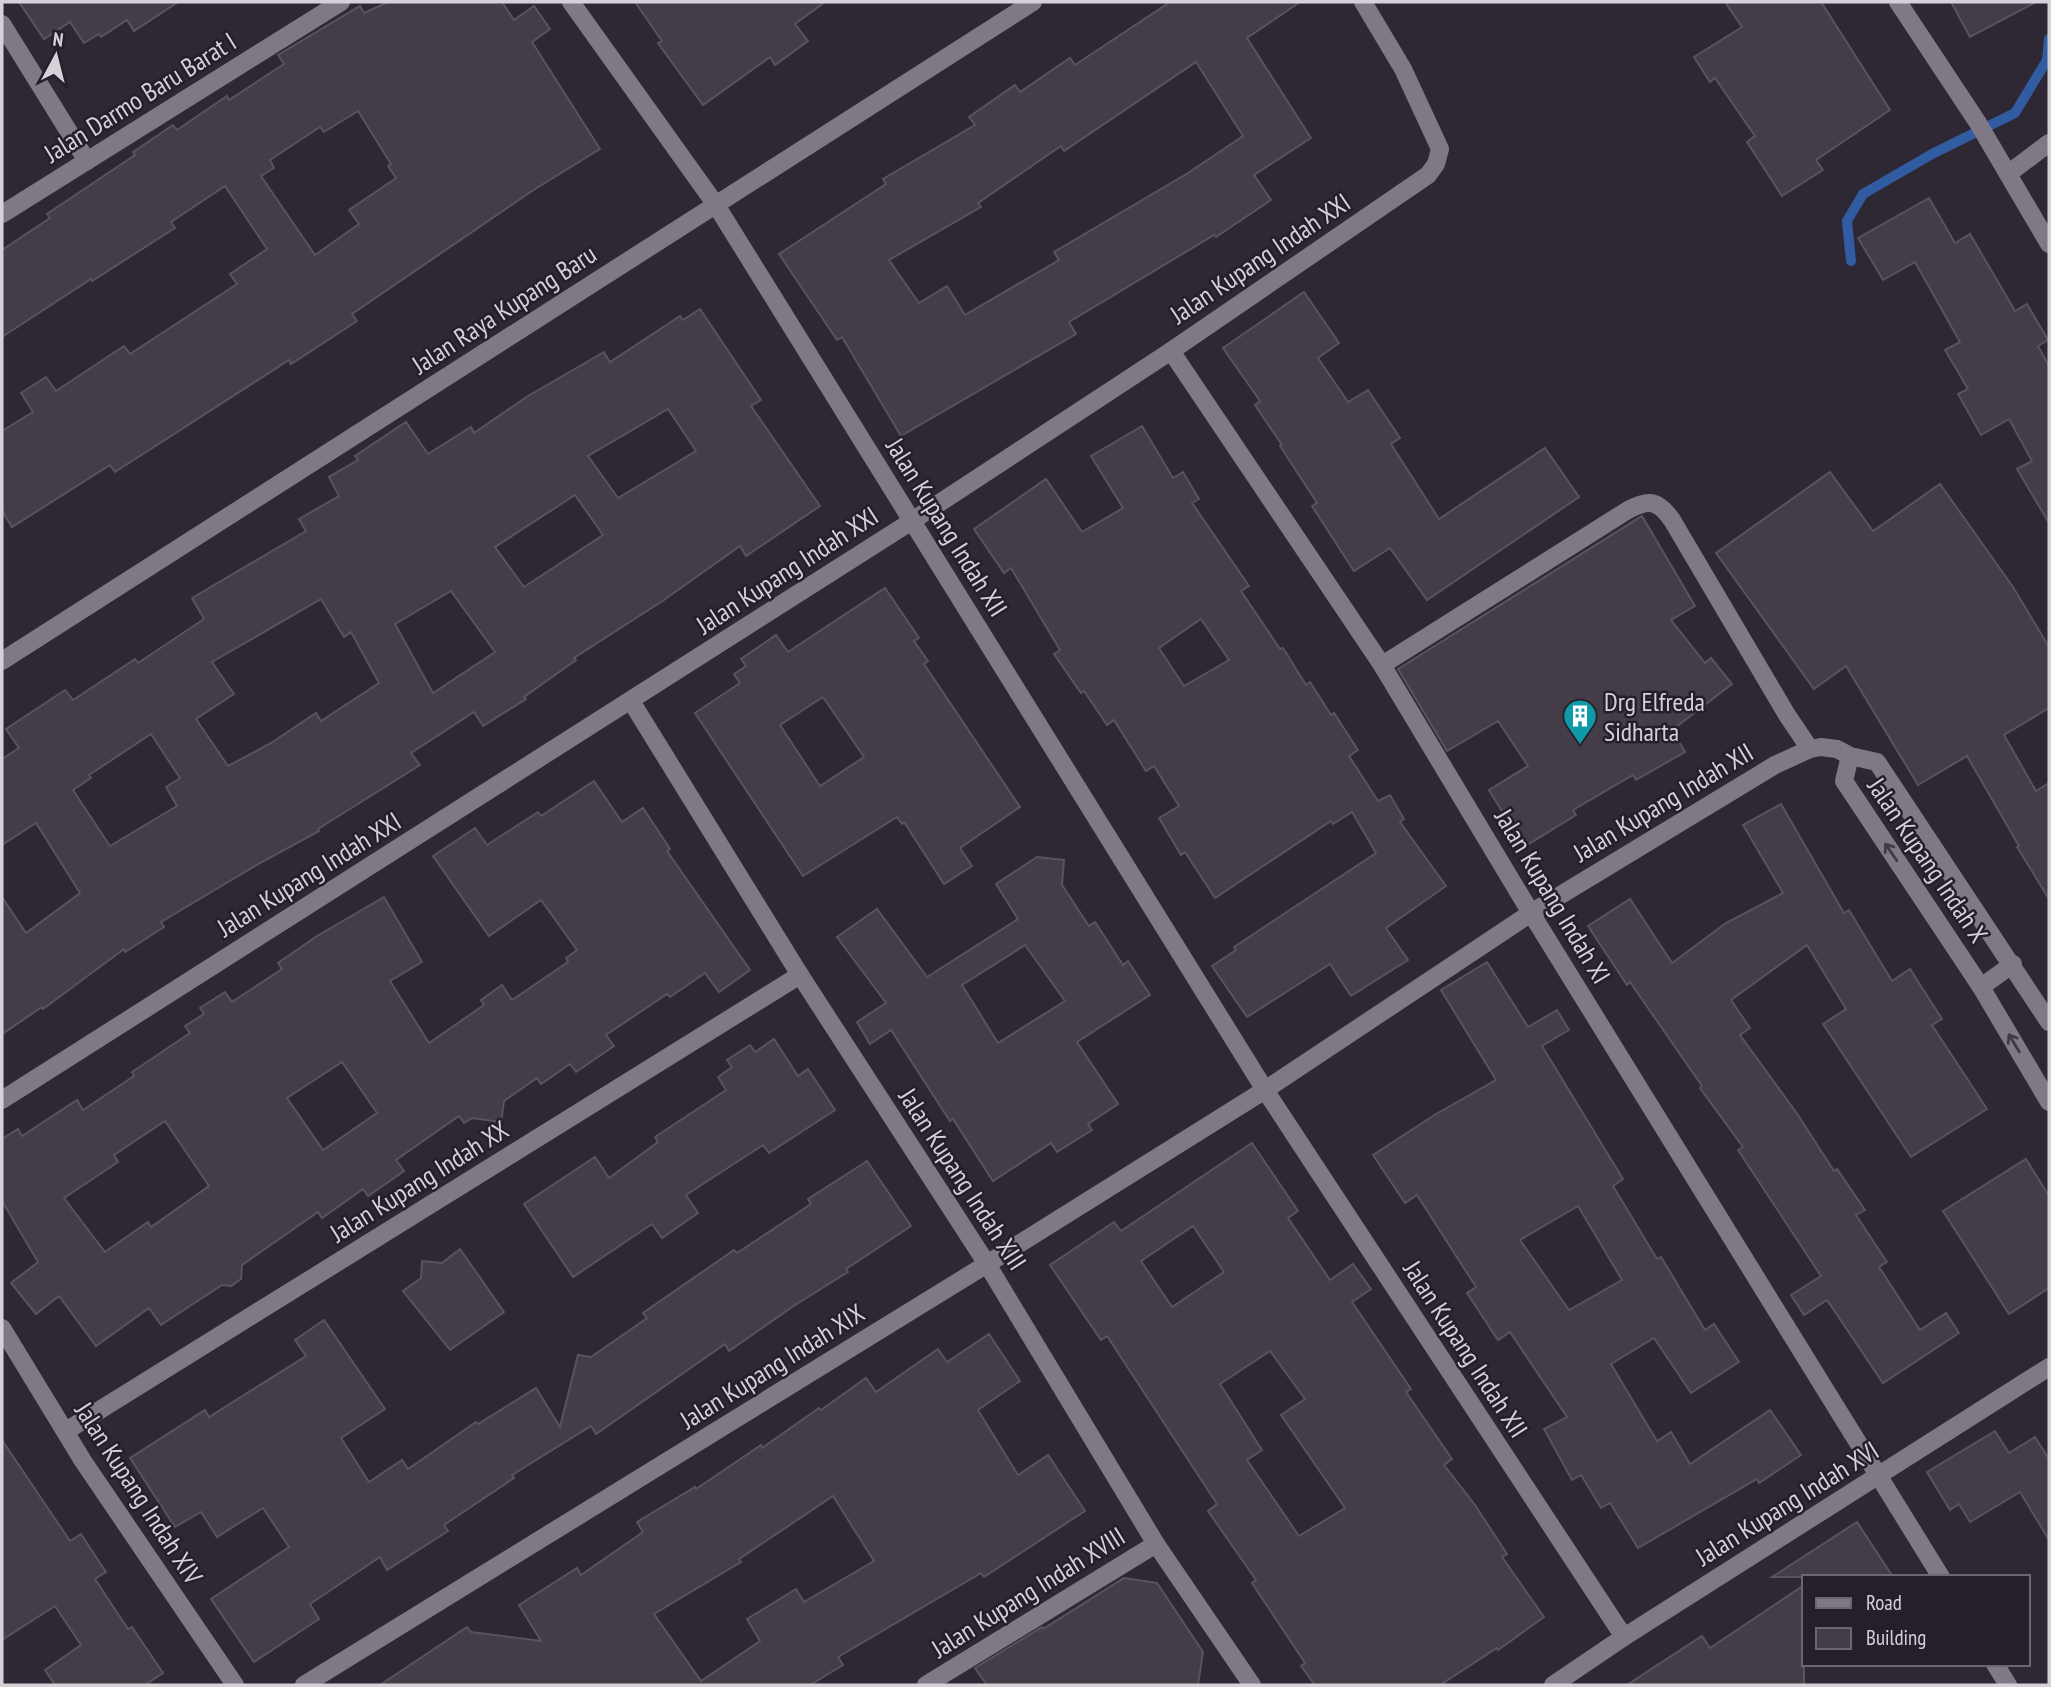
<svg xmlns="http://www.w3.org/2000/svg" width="2051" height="1687" viewBox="0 0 2051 1687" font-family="'PT Sans Narrow',sans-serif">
<rect width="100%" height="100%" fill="#2e2834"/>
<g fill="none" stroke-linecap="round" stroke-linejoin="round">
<polyline stroke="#325ca2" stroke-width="10" points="1851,261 1847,221 1863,194 1932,154 2015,113 2047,60 2049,39"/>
</g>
<g fill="#443c47" stroke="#5a525e" stroke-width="2" fill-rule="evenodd">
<polygon points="19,2 178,2 134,31 127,20 101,37 99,34 84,43 70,22 44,39"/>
<path d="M 388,2 L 502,2 L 514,20 L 534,6 L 550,29 L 532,42 L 600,149 L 532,191 L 352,314 L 357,321 L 291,364 L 289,360 L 115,472 L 110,465 L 12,527 L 2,511 L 2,431 L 33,412 L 21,393 L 46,377 L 56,391 L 124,346 L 130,354 L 237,284 L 230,274 L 267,249 L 225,186 L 171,222 L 175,228 L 92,281 L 91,279 L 2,337 L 2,250 L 50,218 L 47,214 L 135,155 L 133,152 L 173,125 L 177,130 L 227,96 L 229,100 L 284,64 L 278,55 L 360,6 L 364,13 ZM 358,111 L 391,164 L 388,166 L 396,178 L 349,210 L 359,224 L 315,255 L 261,176 L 274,168 L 270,160 L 320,127 L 324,132 Z"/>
<polygon points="635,2 825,2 795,24 808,41 775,65 770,57 703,105 658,43 662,41"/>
<path d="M 1170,2 L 1300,2 L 1247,38 L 1311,138 L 1254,175 L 1271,200 L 1216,237 L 1214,235 L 1069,322 L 1076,334 L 901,436 L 842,337 L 837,340 L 779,254 L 886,184 L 883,179 L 975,125 L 969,117 L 1015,85 L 1020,92 L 1070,58 L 1075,65 ZM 1196,62 L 1243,136 L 1188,173 L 1054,252 L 1059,260 L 965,315 L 947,286 L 919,303 L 889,260 L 981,207 L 978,203 L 1061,146 L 1064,151 Z"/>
<polygon points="1725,2 1821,2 1890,110 1816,160 1823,170 1782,196 1747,142 1755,136 1715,78 1710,82 1694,57 1742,27"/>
<polygon points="1951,2 2036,2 1970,37"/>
<polygon points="1929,198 1955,243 1970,234 2015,311 2027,304 2048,340 2038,346 2049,366 2049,523 2017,469 2032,461 2009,419 1981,435 1958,394 1968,389 1945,350 1960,342 1915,262 1883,280 1858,238"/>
<polygon points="1304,292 1339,343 1318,358 1348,402 1368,390 1400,438 1391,444 1439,519 1545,448 1579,497 1427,600 1390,548 1354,571 1312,506 1317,503 1280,446 1282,445 1255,405 1260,401 1223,348"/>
<path d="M 700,309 L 761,400 L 751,406 L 820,506 L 746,556 L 740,546 L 664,600 L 574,658 L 576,660 L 524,697 L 526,699 L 483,726 L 474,712 L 411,753 L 420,765 L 318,829 L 319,831 L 260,863 L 161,922 L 164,927 L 125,952 L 124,949 L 43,1009 L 42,1007 L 2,1034 L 2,897 L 26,933 L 80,893 L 36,823 L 2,845 L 2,759 L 19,748 L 6,729 L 65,690 L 73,700 L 135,659 L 138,663 L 204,619 L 192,598 L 306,531 L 299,519 L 339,496 L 329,477 L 358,460 L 355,456 L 406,422 L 428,454 L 471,427 L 474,433 L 528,396 L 604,352 L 610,362 L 680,316 L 683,320 ZM 668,409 L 696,451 L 618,498 L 588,456 ZM 575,495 L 603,535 L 524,587 L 495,547 ZM 451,591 L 495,652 L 433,693 L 395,624 ZM 321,599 L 344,637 L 351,632 L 379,683 L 321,721 L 316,713 L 271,743 L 228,766 L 196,719 L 234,694 L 212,662 ZM 151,734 L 180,778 L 166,787 L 177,806 L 110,846 L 73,790 L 91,778 L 89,775 Z"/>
<path d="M 1142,426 L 1173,478 L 1183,472 L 1199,499 L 1192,503 L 1249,586 L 1241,591 L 1280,649 L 1283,648 L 1306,685 L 1310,682 L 1331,715 L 1334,713 L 1358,750 L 1349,756 L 1378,801 L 1390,795 L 1404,819 L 1400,822 L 1446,886 L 1386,928 L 1408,960 L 1351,996 L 1330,964 L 1247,1017 L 1212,966 L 1236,950 L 1234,947 L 1376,853 L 1352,812 L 1333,824 L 1331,821 L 1215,898 L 1185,852 L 1181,855 L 1159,818 L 1179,806 L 1154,766 L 1146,771 L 1114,720 L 1107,725 L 1084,691 L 1081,693 L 1054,654 L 1060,650 L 1011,568 L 1004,573 L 974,529 L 1046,479 L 1082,532 L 1123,508 L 1091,456 ZM 1201,619 L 1229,660 L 1184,686 L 1159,648 Z"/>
<polygon points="1830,472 1873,531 1940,484 2013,587 2049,647 2049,708 2004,735 2036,791 2049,783 2049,899 2017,847 2019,846 1967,756 1918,785 1846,666 1814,689 1716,553"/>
<polygon points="1642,516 1695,606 1671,620 1705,663 1711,658 1732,684 1672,730 1685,752 1636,780 1633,775 1573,810 1576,815 1524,847 1489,790 1528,766 1498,721 1447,751 1398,669"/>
<path d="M 885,588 L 919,638 L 914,641 L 928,661 L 924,664 L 1020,807 L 960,848 L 972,866 L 944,884 L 904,822 L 902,824 L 897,817 L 803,876 L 695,713 L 740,683 L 734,674 L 746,666 L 741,659 L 776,635 L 788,652 ZM 823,697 L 864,757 L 820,786 L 780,725 Z"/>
<path d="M 594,781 L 622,822 L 643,808 L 670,849 L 667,851 L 750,970 L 719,992 L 705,973 L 670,997 L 667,994 L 606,1035 L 614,1046 L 576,1072 L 570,1064 L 541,1084 L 537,1078 L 504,1101 L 501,1122 L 472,1118 L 464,1123 L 459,1116 L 396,1160 L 404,1171 L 368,1196 L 363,1189 L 322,1218 L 318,1212 L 242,1265 L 241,1279 L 231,1286 L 222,1285 L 161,1325 L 149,1308 L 96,1346 L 59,1296 L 36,1314 L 11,1283 L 38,1262 L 2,1201 L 2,1139 L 18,1129 L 22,1136 L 77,1100 L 83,1110 L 134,1076 L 132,1072 L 190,1033 L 185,1026 L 204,1014 L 200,1008 L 225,992 L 232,1002 L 282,969 L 278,963 L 317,936 L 384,897 L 422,962 L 390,981 L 429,1043 L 484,1005 L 481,1000 L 502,985 L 512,1000 L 568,962 L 566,958 L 577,950 L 541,900 L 489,936 L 433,856 L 475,828 L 487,845 L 538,812 L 541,816 ZM 342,1062 L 377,1113 L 323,1150 L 287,1098 ZM 165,1121 L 209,1186 L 151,1227 L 148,1222 L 105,1252 L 64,1198 L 118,1162 L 114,1155 Z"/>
<polygon points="1781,804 1844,913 1849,910 1892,981 1910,969 1942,1019 1932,1025 1987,1109 1911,1157 1823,1024 1846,1009 1807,945 1731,1000 1750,1028 1740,1035 1798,1115 1834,1171 1837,1169 1865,1210 1856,1215 1887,1262 1879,1267 1920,1330 1946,1313 1959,1333 1883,1383 1827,1300 1804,1315 1791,1295 1821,1276 1738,1150 1743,1147 1700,1088 1702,1086 1630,982 1627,985 1588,926 1630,899 1672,963 1726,923 1783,893 1743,825"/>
<path d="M 1037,857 L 1064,860 L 1062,885 L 1089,926 L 1095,922 L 1123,965 L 1128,961 L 1150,995 L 1077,1042 L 1118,1104 L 1088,1124 L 1092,1130 L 1057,1152 L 1051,1143 L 993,1181 L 953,1119 L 950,1121 L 891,1030 L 870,1044 L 857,1022 L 886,1003 L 837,937 L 877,909 L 927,977 L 1018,919 L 996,884 ZM 1025,945 L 1065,1001 L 998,1043 L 962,985 Z"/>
<path d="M 1487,962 L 1528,1027 L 1557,1010 L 1569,1030 L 1542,1046 L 1623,1179 L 1613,1186 L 1657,1259 L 1661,1257 L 1705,1330 L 1714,1324 L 1739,1362 L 1691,1393 L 1654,1338 L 1611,1364 L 1657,1441 L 1671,1432 L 1690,1464 L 1770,1410 L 1801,1455 L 1759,1483 L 1757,1479 L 1638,1548 L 1610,1503 L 1601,1508 L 1581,1475 L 1572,1480 L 1544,1429 L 1567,1417 L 1510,1332 L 1498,1340 L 1467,1293 L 1476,1287 L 1417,1195 L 1405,1203 L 1373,1155 L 1436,1114 L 1496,1080 L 1441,990 ZM 1578,1206 L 1622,1280 L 1569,1310 L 1520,1240 Z"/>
<polygon points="774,1039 798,1076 808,1069 835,1110 769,1153 763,1145 686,1195 698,1213 662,1238 652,1224 573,1277 524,1204 595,1157 609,1178 658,1142 655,1137 726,1090 718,1077 732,1067 727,1060 750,1045 755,1052"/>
<path d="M 1252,1143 L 1298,1211 L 1288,1218 L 1330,1280 L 1353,1264 L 1371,1289 L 1352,1302 L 1411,1389 L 1406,1392 L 1452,1459 L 1444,1465 L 1475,1505 L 1507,1554 L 1502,1557 L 1544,1617 L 1498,1650 L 1497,1648 L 1440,1685 L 1315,1685 L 1301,1666 L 1305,1663 L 1252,1583 L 1256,1580 L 1208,1511 L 1217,1504 L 1107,1336 L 1101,1340 L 1050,1265 L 1114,1222 L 1121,1231 ZM 1193,1226 L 1224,1272 L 1172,1307 L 1141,1261 ZM 1270,1351 L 1305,1399 L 1281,1415 L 1345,1508 L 1299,1536 L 1247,1460 L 1262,1450 L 1220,1384 Z"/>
<polygon points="2026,1159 2049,1196 2049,1288 2009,1314 1943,1211"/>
<polygon points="867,1161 911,1226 846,1269 848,1272 795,1305 729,1351 725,1344 596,1434 591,1426 512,1475 514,1478 444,1525 448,1531 387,1570 380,1557 310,1604 319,1619 254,1662 211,1599 289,1547 263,1508 217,1537 201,1512 175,1527 130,1458 205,1410 209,1417 306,1356 295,1340 324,1320 385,1409 341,1438 369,1482 402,1460 408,1469 476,1422 478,1424 536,1388 560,1427 578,1355 591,1357 647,1318 643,1313 734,1250 737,1253 811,1204 808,1199"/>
<polygon points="460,1249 504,1312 450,1350 403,1291 421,1278 422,1261 442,1263"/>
<path d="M 989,1334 L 1020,1381 L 978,1410 L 1018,1475 L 1048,1455 L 1085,1511 L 984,1577 L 981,1573 L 838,1657 L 843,1665 L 810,1685 L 380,1685 L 467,1627 L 471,1632 L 541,1641 L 519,1605 L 577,1568 L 581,1575 L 643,1532 L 637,1522 L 695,1487 L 696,1489 L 761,1445 L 762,1448 L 819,1408 L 821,1410 L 866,1378 L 876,1392 L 938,1349 L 947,1362 ZM 833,1496 L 874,1561 L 804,1602 L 796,1589 L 747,1619 L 760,1641 L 701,1681 L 654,1614 L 741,1562 L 739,1559 Z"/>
<polygon points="1995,1431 2009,1453 2035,1437 2049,1459 2049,1540 2020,1492 1970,1522 1959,1504 1950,1510 1927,1472"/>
<polygon points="2,1440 70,1541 81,1534 106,1572 95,1579 128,1629 132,1627 163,1673 145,1685 55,1685 45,1670 81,1645 55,1606 2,1640"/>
<polygon points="1857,1522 1893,1577 1772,1577"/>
<polygon points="1124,1578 1157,1583 1203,1652 1198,1685 987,1685 975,1668 1042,1627 1043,1629"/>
<polygon points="1804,1585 1804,1685 1627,1685 1702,1636 1710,1648"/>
</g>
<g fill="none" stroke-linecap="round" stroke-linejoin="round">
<g stroke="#7f7986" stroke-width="18">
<polyline points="571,2 716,205 1265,1090 1624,1637"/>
<polyline points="1898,2 1978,123 2049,244"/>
<polyline points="2,24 87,161"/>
<polyline points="2008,174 2049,143"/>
<polyline points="2,214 341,2"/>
<polyline points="1171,351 1382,665 1531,913 1941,1577"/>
<path d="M 1382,665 L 1628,510 C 1649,499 1658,500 1672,520 L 1787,715 L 1810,749"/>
<polyline points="631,701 800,975 987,1264 1156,1544 1252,1685"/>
<polyline points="1850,756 1844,781 1981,987 2049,1102"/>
<polyline points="1981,987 2013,964"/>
<polyline points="2,1100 912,521 1171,351 1428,175 1436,164 1440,149 1403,69 1363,2"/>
<polyline points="2,1328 83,1461 235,1685"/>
<polyline points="66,1431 800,975"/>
<polyline points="1995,1664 2008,1685"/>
<polyline points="304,1685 987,1264 1265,1090 1531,913 1775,765 1810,749 1821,747 1837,749 1850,756 1877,762 2049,1022"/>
<polyline points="926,1685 1156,1544"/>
<polyline points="1553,1685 1624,1637 2049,1367"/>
</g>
<polyline stroke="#7f7986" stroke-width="18" points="2,661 1033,2"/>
</g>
<defs><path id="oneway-shaft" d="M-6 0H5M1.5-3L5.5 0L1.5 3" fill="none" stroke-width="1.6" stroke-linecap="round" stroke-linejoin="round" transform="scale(1.75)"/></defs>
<g stroke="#3f3a46">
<use href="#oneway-shaft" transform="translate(1891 852) rotate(-124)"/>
<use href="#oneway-shaft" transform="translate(2014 1043) rotate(-121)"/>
</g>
<defs>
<g id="building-pin" transform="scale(1.75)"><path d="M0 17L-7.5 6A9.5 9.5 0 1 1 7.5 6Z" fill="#0f9aa8" stroke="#241f2a"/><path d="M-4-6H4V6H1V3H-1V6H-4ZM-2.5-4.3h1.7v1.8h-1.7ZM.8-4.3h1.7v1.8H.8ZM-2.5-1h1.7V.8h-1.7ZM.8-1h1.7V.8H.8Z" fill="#fff"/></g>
</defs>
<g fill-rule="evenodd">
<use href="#building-pin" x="1580" y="716"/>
</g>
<g text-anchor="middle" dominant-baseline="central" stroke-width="5" stroke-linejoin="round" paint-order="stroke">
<g font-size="26" fill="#d5d1d8" stroke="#241f2a">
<text transform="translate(140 97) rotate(-32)">Jalan Darmo Baru Barat I</text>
<text transform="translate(1260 258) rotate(-34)">Jalan Kupang Indah XXI</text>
<text transform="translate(504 309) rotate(-33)">Jalan Raya Kupang Baru</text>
<text transform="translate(947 527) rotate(58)">Jalan Kupang Indah XII</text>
<text transform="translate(787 570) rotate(-33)">Jalan Kupang Indah XXI</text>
<text transform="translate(1663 802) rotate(-31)">Jalan Kupang Indah XII</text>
<text transform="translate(1928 860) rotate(56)">Jalan Kupang Indah X</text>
<text transform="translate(309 874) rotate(-32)">Jalan Kupang Indah XXI</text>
<text transform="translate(1553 896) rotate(59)">Jalan Kupang Indah XI</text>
<text transform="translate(963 1179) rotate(57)">Jalan Kupang Indah XIII</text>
<text transform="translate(419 1181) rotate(-32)">Jalan Kupang Indah XX</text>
<text transform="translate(1466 1349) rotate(57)">Jalan Kupang Indah XII</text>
<text transform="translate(772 1366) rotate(-32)">Jalan Kupang Indah XIX</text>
<text transform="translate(139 1493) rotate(57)">Jalan Kupang Indah XIV</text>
<text transform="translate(1787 1503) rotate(-32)">Jalan Kupang Indah XVI</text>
<text transform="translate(1028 1592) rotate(-32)">Jalan Kupang Indah XVIII</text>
</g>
<g font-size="26" fill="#d5d1d8" stroke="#241f2a" text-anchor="start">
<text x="1604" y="701">Drg Elfreda<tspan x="1604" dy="30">Sidharta</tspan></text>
</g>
</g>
<rect width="2051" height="1687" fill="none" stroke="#d5d1d8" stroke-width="7"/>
<rect x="1802" y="1575" width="228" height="91" fill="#241f2a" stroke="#6b6670" stroke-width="2"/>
<rect x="1816" y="1598" width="35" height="10" fill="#7f7986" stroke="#6b6670" stroke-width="2"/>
<text x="1866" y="1610" font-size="21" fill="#d5d1d8">Road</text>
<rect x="1816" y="1628" width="35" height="21" fill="#443c47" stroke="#6b6670" stroke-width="2"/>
<text x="1866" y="1645" font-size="21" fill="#d5d1d8">Building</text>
<g transform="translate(56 56) rotate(7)" stroke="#241f2a" stroke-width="5" paint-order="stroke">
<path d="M0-5L12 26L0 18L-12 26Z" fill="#d5d1d8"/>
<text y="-10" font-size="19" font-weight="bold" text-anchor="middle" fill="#d5d1d8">N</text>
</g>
</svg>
